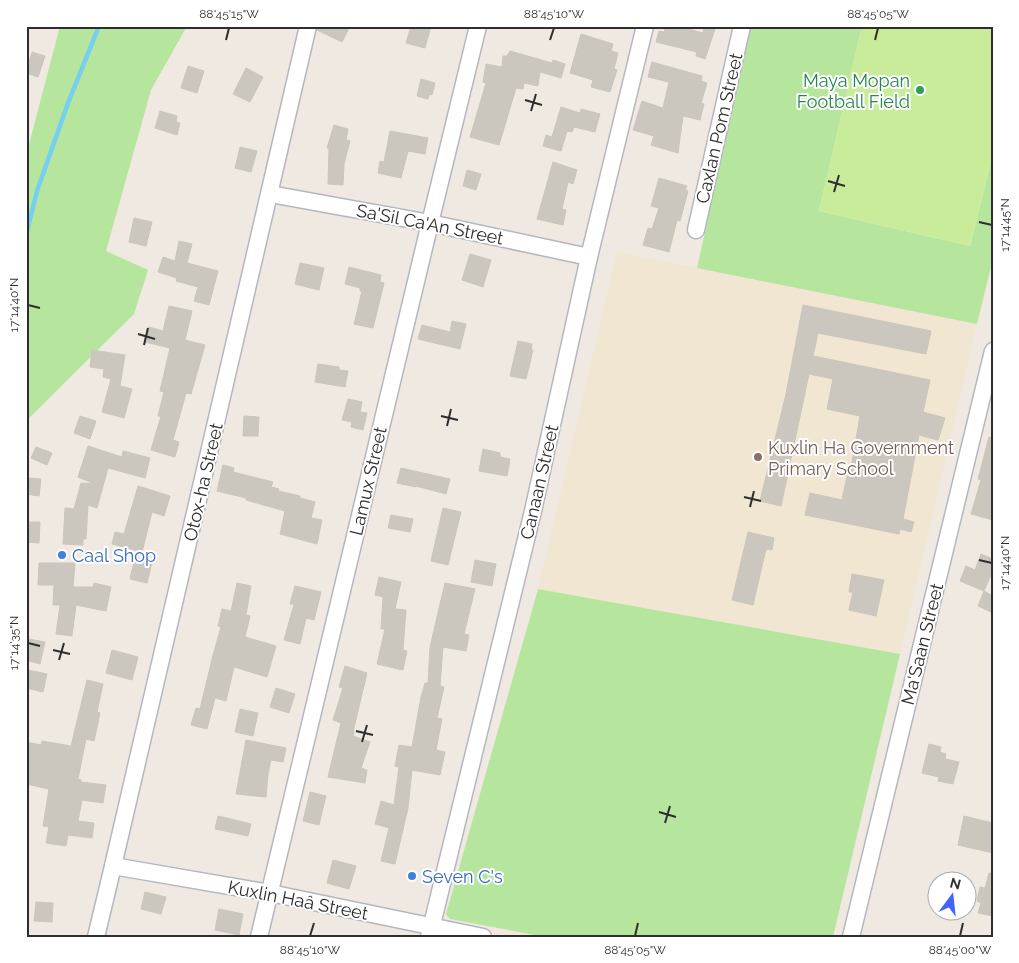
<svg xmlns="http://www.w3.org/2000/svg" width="1019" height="963" viewBox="0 0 1019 963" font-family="Raleway,sans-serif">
<rect width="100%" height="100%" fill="#efe9e1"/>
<polygon fill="#f0e6d1" points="617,252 977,324 900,654 538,589"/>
<g fill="#b6e59e">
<polygon points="60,26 187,26 151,90 106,251 148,270 134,314 26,421 26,156"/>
<polygon points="751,26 862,26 819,211 970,246 993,154 993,259 977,324 697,268"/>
<polygon points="538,589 900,654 833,937 545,937 450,919 446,914"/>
</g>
<polygon fill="#c9ec9a" points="862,26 993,26 993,154 970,246 819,211"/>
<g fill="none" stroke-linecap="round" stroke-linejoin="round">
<polyline stroke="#75cff0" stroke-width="4.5" points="26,235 37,191 68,103 99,26"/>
</g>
<g fill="#cbc7bf" stroke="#cbc5ba">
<polygon points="318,26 350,26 342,42 317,30"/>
<polygon points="411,26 431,26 425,48 406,43"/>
<polygon points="666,26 677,26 703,33 704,26 716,26 705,59 696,56 697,52 656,42 659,31 664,32"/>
<polygon points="581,34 613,44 611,51 618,53 614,69 617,70 610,92 591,87 593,80 570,73"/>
<polygon points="510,51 552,63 553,60 565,64 561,78 540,72 538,86 524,83 523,89 516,88 499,145 470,137 486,83 483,82 486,64 502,67 503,56 507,56"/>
<polygon points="32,52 45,56 38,77 26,73"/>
<polygon points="652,62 702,76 701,81 707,83 701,103 704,104 700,120 683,116 678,153 651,145 654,136 633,130 642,101 663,108 669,82 648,77"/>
<polygon points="188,66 204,71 197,93 181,88"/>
<polygon points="246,68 263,77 250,102 233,94"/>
<polygon points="421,79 435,83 432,95 429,94 428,99 417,96"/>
<polygon points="561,107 580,113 581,109 600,114 595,132 574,127 572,132 567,131 561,151 543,146 546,135 552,137"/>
<polygon points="160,111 177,116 176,122 180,123 177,135 155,128"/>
<polygon points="334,125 348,129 346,140 350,141 344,164 343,185 328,184 329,149 327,148"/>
<polygon points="390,131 428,138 425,154 408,151 401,178 378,173 380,161 384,162"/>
<polygon points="240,147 257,151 251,172 235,168"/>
<polygon points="553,162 577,170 573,184 568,182 562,209 566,210 563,225 537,219"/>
<polygon points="467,170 481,174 476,190 463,186"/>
<polygon points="659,178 687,186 685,190 688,191 680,221 677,220 669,252 643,245 648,228 652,229 659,208 651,206"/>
<polygon points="134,218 152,222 146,246 129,242"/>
<polygon points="179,241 192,244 187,263 218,271 209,305 194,301 198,287 176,281 177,278 158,272 163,257 175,261"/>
<polygon points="470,254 491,260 483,287 462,280"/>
<polygon points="300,263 324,268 319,290 295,284"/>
<polygon points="349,267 381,275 380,282 384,283 373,328 354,324 362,291 360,291 360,288 345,284"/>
<polygon points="803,305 931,331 926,354 818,333 813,356 930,380 923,412 945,418 938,440 919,435 903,519 914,522 911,532 900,529 899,534 805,515 810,493 842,500 849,467 851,468 860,416 827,409 833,379 809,374 781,506 760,501 786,394"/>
<polygon points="169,306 192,311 185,340 205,345 191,394 186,393 173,440 179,442 175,457 151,450 161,416 158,416 164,392 160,391 170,348 145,342 149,327 163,331"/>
<polygon points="452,321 466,324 460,349 418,339 422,325 450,332"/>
<polygon points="518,341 532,344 531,350 533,350 526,379 510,376"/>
<polygon points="92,350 125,355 120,386 132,389 124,418 102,412 111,379 103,377 104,369 90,367"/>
<polygon points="318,364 339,367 339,370 348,371 345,387 315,382"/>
<polygon points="348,399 362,402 360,412 367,413 363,430 351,427 352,422 342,420"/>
<polygon points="80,416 96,421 90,439 74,433"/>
<polygon points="244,416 259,417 258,436 243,436"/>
<polygon points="989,437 993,438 993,520 971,514 981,480 978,479"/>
<polygon points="88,446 122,457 123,451 150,458 145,478 108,468 97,508 88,505 86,539 83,539 83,545 63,544 65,508 74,509 81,483 95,484 78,477"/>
<polygon points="36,447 52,453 47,465 31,458"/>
<polygon points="483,449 500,453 500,457 510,459 507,476 479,471"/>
<polygon points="223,465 234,468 233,472 273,482 271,487 279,489 278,491 300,496 300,498 315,502 311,518 322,520 317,544 280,534 285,511 246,500 246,498 217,491"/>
<polygon points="401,468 450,479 446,494 416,486 416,487 397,483"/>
<polygon points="28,478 41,479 39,496 26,494"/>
<polygon points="138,486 170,496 164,516 152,512 142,552 112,544 115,532 124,534"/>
<polygon points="443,508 461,512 448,565 431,561"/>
<polygon points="391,515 413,519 410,532 388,528"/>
<polygon points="26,522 40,522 39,543 26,542"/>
<polygon points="748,532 774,538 772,550 766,549 753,605 732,600"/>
<polygon points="981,554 993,559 993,570 984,591 960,581 966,566 975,570"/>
<polygon points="135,558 152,562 147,583 130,579"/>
<polygon points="475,560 496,564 492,586 471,582"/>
<polygon points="39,563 75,563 73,587 93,587 94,583 111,587 106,611 76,605 72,636 56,634 60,605 53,605 54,585 38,585"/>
<polygon points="852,574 884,580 876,616 849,610 853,592 849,592"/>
<polygon points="379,577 401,582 395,609 406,610 403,650 407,651 403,670 377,664 385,629 381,629 383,597 375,595"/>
<polygon points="237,583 251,586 246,615 250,616 245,637 276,646 267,677 234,667 226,701 215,698 207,729 191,725 196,708 200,709 213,655 221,627 218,626 222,609 231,611"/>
<polygon points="445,583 475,589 464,634 469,635 466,651 443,647 440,686 444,687 437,718 442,719 436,750 445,752 440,775 412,770 408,808 395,864 381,861 389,828 375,824 381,801 394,805 399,767 395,766 399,745 412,747 421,697 425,683 428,683 430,647"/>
<polygon points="295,586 321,592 314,620 306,618 300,644 284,640 294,604 290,604"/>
<polygon points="984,591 993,596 993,613 978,606"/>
<polygon points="29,639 45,642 40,664 26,660 26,646 28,646"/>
<polygon points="112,650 138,657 132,680 106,673"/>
<polygon points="345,666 367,673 353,732 354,732 353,736 370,742 361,768 367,770 365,783 328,777 341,723 333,720 343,688 339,687"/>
<polygon points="28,670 47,674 43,692 26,688"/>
<polygon points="87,680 103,684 97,712 100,713 94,741 86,739 78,779 81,780 81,782 106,785 103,803 82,800 78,821 94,823 92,838 68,835 66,846 46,843 49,827 43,826 49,789 26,784 26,742 41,745 42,741 71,746"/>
<polygon points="276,688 295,694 289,713 270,707"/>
<polygon points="240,709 258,713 253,736 235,732"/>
<polygon points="246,740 286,748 283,762 271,760 268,774 266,797 236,794"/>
<polygon points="929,744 941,747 940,752 946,754 945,759 959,762 953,784 938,781 939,777 922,773"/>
<polygon points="310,792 326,796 319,825 303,821"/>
<polygon points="218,816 251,824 248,836 215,829"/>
<polygon points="964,816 993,823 993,853 958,845"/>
<polygon points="333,860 356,866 349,889 327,883"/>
<polygon points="989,873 993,873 993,916 978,913 981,903 977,901 980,887 985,888"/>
<polygon points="145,892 166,897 161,914 141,909"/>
<polygon points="36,902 53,903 52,922 34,921"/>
<polygon points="219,909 243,914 239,935 215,930"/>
</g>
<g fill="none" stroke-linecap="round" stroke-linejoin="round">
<g stroke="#b4b7c1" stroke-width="19">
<g id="minor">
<polyline points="270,194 430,223 589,257"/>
<polyline points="696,230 742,26"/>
<polyline points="113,866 270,893 483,937"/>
<polyline points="96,937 113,866 308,26"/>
<polyline points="259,937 430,223 478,26"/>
<polyline points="429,937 533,511 589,257 645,26"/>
<polyline points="851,937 993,351"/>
</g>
</g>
<use href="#minor" stroke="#fff" stroke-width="16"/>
</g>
<path fill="none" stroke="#2e2e2e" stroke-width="2" d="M 226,40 L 229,28M 550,40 L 554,28M 875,40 L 878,28M 525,100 L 542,105M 531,111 L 536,94M 828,181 L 845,186M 834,192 L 839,175M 979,222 L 992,225M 28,305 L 40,308M 138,334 L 155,339M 144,345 L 148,328M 441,416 L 458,420M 447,426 L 451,409M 744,497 L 761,501M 750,507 L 754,491M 979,560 L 992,563M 28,643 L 40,646M 53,650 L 70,654M 59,660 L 64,643M 356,731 L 373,735M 362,742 L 367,725M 659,812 L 676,817M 665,823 L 670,806M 310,936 L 314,923M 635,936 L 638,923M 960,936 L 963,923"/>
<circle fill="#2e9e5b" stroke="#fff" stroke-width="2" cx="920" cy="90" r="5"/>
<circle fill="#8d6e63" stroke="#fff" stroke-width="2" cx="758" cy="457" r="5"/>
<g fill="#3f7fe0" stroke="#fff" stroke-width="2">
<circle cx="62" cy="555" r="5"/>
<circle cx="412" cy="876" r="5"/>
</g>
<g text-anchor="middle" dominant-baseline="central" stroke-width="4" stroke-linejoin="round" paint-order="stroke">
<g font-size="18" fill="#27864d" stroke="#fff" text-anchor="end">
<text x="910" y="80">Maya Mopan<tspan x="910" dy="21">Football Field</tspan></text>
</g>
<g font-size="18" fill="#2e2e2e" stroke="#fff">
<text transform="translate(719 128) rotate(-77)">Caxlan Pom Street</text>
<text transform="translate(430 224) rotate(11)">Sa'Sil Ca'An Street</text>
<text transform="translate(368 481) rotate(-77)">Lamux Street</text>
<text transform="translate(203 482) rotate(-77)">Otox-ha Street</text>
<text transform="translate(539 482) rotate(-77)">Canaan Street</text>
<text transform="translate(922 644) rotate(-76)">Ma'Saan Street</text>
<text transform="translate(298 900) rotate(11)">Kuxlin Haâ Street</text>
</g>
<g font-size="18" fill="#785e54" stroke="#fff" text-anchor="start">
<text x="768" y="447">Kuxlin Ha Government<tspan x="768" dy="21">Primary School</tspan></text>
</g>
<g font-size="18" fill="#366cbe" stroke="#fff" text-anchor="start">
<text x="72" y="555">Caal Shop</text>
<text x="422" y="876">Seven C's</text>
</g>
</g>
<rect width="1019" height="963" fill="none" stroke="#ffffff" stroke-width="55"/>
<g transform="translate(952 896) rotate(15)"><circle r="24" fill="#ffffff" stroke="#ababab"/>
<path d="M0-4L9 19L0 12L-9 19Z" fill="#4264fb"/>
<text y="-8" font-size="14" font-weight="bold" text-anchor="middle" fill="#2e2e2e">N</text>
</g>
<rect x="28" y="28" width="964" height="908" fill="none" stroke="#2e2e2e" stroke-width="2"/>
<g font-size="12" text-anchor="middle" fill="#2e2e2e">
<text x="229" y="18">88°45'15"W</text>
<text x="554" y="18">88°45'10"W</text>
<text x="878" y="18">88°45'05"W</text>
<text transform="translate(1005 225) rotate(-90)" y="4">17°14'45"N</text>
<text transform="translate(14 305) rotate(-90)" y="4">17°14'40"N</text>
<text transform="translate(1005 563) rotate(-90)" y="4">17°14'40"N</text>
<text transform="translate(14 643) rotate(-90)" y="4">17°14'35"N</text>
<text x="310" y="954">88°45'10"W</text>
<text x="635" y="954">88°45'05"W</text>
<text x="960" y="954">88°45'00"W</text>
</g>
</svg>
